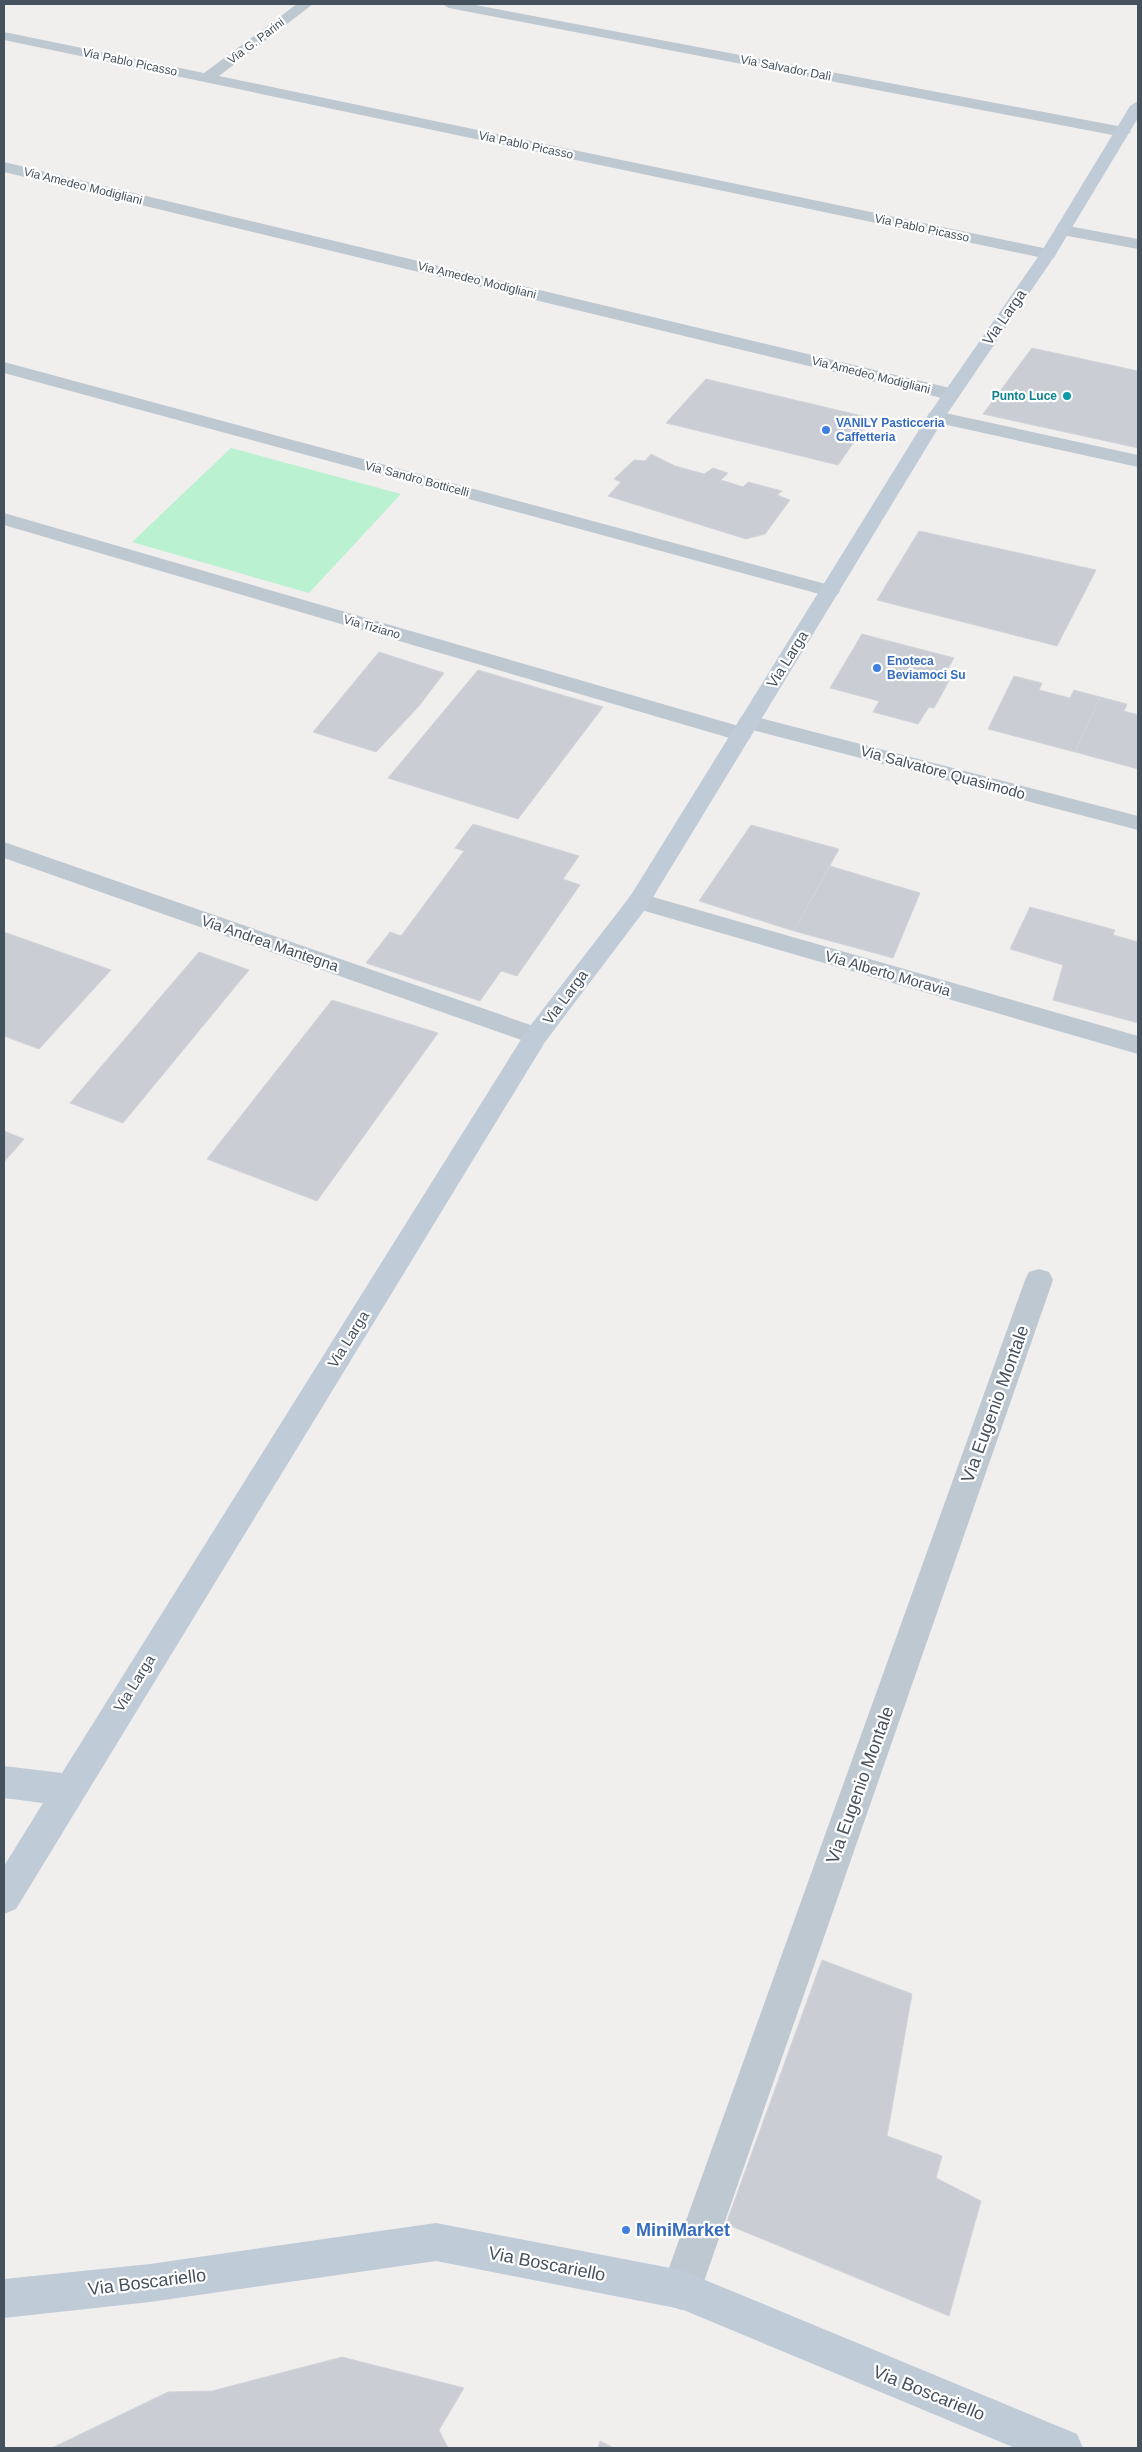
<svg xmlns="http://www.w3.org/2000/svg" width="1142" height="2452" viewBox="0 0 1142 2452" font-family="Arial,sans-serif">
<rect width="100%" height="100%" fill="#f1eeee"/>
<polygon fill="#baf1d1" points="231,448 401,494 309,593 132,542"/>
<g fill="#cacdd3" stroke="#d2d4da">
<polygon points="1032,348 1138,371 1138,448 983,414"/>
<polygon points="706,379 871,418 838,465 666,423"/>
<polygon points="651,454 675,466 704,474 713,468 728,473 721,480 743,487 748,482 782,491 777,495 790,500 765,534 746,539 608,496 621,482 614,479 634,460 645,461"/>
<polygon points="919,531 1096,570 1057,646 877,600"/>
<polygon points="862,634 954,658 942,679 949,681 934,708 929,707 918,724 873,712 879,701 830,688"/>
<polygon points="379,652 444,673 419,706 376,752 313,732"/>
<polygon points="478,670 603,707 518,819 388,778"/>
<polygon points="1014,676 1042,683 1039,690 1070,698 1074,690 1100,697 1075,752 988,729"/>
<polygon points="1100,697 1127,704 1124,711 1138,715 1138,769 1075,752"/>
<polygon points="473,824 579,856 563,879 580,885 517,976 501,971 480,1001 366,963 390,932 401,936 464,851 455,848"/>
<polygon points="751,825 839,849 794,931 699,901"/>
<polygon points="830,866 920,893 893,958 794,931"/>
<polygon points="1030,907 1115,930 1113,935 1138,942 1138,1023 1053,1000 1063,965 1010,949"/>
<polygon points="4,932 111,970 39,1049 4,1036"/>
<polygon points="199,952 249,970 123,1123 70,1103"/>
<polygon points="332,1000 438,1033 317,1201 207,1159"/>
<polygon points="4,1131 24,1139 4,1162"/>
<polygon points="822,1960 912,1994 887,2136 942,2156 936,2178 981,2201 949,2316 726,2224"/>
<polygon points="342,2357 464,2388 439,2430 448,2448 52,2448 168,2392 212,2391"/>
<polygon points="600,2441 614,2448 598,2448"/>
</g>
<g fill="none" stroke-linecap="round" stroke-linejoin="round">
<g fill="#bec8d1" fill-rule="evenodd">
<polygon points="1063,225 1138,239 1138,249 1057,234 1055,230 1057,226"/>
<polygon points="936,411 1138,455 1138,467 929,421 927,417 929,413"/>
</g>
<g fill="#bec8d1" fill-rule="evenodd">
<polygon points="297,4 313,4 219,76 1048,249 1054,250 1056,254 1054,258 1048,259 4,40 4,32 204,73"/>
<polygon points="442,4 470,4 1123,127 1131,132 1123,137 449,8"/>
<polygon points="4,162 950,388 957,390 959,394 957,398 950,400 4,172"/>
<polygon points="4,362 837,587 840,591 837,595 830,597 823,595 4,373"/>
<polygon points="4,513 749,729 752,734 749,739 741,741 733,739 4,525"/>
<polygon points="749,715 1138,816 1138,830 741,727 738,722 741,717"/>
<polygon points="4,842 545,1030 549,1036 545,1042 536,1045 527,1042 4,858"/>
<polygon points="639,893 1138,1036 1138,1054 631,907 627,901 631,895"/>
<polygon points="1039,1269 1049,1272 1053,1280 701,2290 695,2304 681,2310 667,2304 661,2290 1025,1280 1029,1272"/>
</g>
<g fill="#c0cbd8" fill-rule="evenodd">
<polygon points="1138,101 1138,118 1056,254 945,417 647,907 545,1042 16,1909 4,1914 4,1866 43,1803 4,1798 4,1766 62,1773 527,1030 631,895 927,417 1040,254 1130,106"/>
<polygon points="436,2223 681,2270 1077,2434 1083,2448 1015,2448 681,2309 436,2261 150,2302 4,2318 4,2279 150,2264"/>
</g>
</g>
<circle fill="#0f9aa8" stroke="#fff" stroke-width="2" cx="1067" cy="396" r="5"/>
<g fill="#3f7fe0" stroke="#fff" stroke-width="2">
<circle cx="826" cy="430" r="5"/>
<circle cx="877" cy="668" r="5"/>
<circle cx="626" cy="2230" r="5"/>
</g>
<g text-anchor="middle" dominant-baseline="central" stroke-width="4.5" stroke-linejoin="round" paint-order="stroke">
<g font-size="12" fill="#45515d" stroke="#fff">
<text transform="translate(256 41) rotate(-37)">Via G. Parini</text>
<text transform="translate(130 62) rotate(12)">Via Pablo Picasso</text>
<text transform="translate(786 68) rotate(11)">Via Salvador Dalì</text>
<text transform="translate(526 145) rotate(12)">Via Pablo Picasso</text>
<text transform="translate(83 186) rotate(14)">Via Amedeo Modigliani</text>
<text transform="translate(922 228) rotate(12)">Via Pablo Picasso</text>
<text transform="translate(477 280) rotate(14)">Via Amedeo Modigliani</text>
<text transform="translate(871 375) rotate(14)">Via Amedeo Modigliani</text>
<text transform="translate(417 479) rotate(15)">Via Sandro Botticelli</text>
<text transform="translate(372 627) rotate(16)">Via Tiziano</text>
</g>
<g font-size="12" font-weight="bold" fill="#0d838f" stroke="#fff" text-anchor="end">
<text x="1057" y="396">Punto Luce</text>
</g>
<g font-size="12" font-weight="bold" fill="#366cbe" stroke="#fff" text-anchor="start">
<text x="836" y="423">VANILY Pasticceria<tspan x="836" dy="14">Caffetteria</tspan></text>
<text x="887" y="661">Enoteca<tspan x="887" dy="14">Beviamoci Su</tspan></text>
</g>
<g font-size="15" fill="#45515d" stroke="#fff">
<text transform="translate(1004 317) rotate(-55)">Via Larga</text>
<text transform="translate(787 659) rotate(-58)">Via Larga</text>
<text transform="translate(943 772) rotate(15)">Via Salvatore Quasimodo</text>
<text transform="translate(270 943) rotate(19)">Via Andrea Mantegna</text>
<text transform="translate(888 973) rotate(16)">Via Alberto Moravia</text>
<text transform="translate(565 997) rotate(-53)">Via Larga</text>
<text transform="translate(348 1339) rotate(-58)">Via Larga</text>
<text transform="translate(134 1683) rotate(-58)">Via Larga</text>
</g>
<g font-size="18" fill="#45515d" stroke="#fff">
<text transform="translate(995 1404) rotate(-70)">Via Eugenio Montale</text>
<text transform="translate(860 1785) rotate(-70)">Via Eugenio Montale</text>
<text transform="translate(547 2264) rotate(11)">Via Boscariello</text>
<text transform="translate(147 2282) rotate(-7)">Via Boscariello</text>
<text transform="translate(929 2393) rotate(22)">Via Boscariello</text>
</g>
<g font-size="18" font-weight="bold" fill="#366cbe" stroke="#fff" text-anchor="start">
<text x="636" y="2230">MiniMarket</text>
</g>
</g>
<rect width="1142" height="2452" fill="none" stroke="#45515d" stroke-width="10"/>
</svg>
